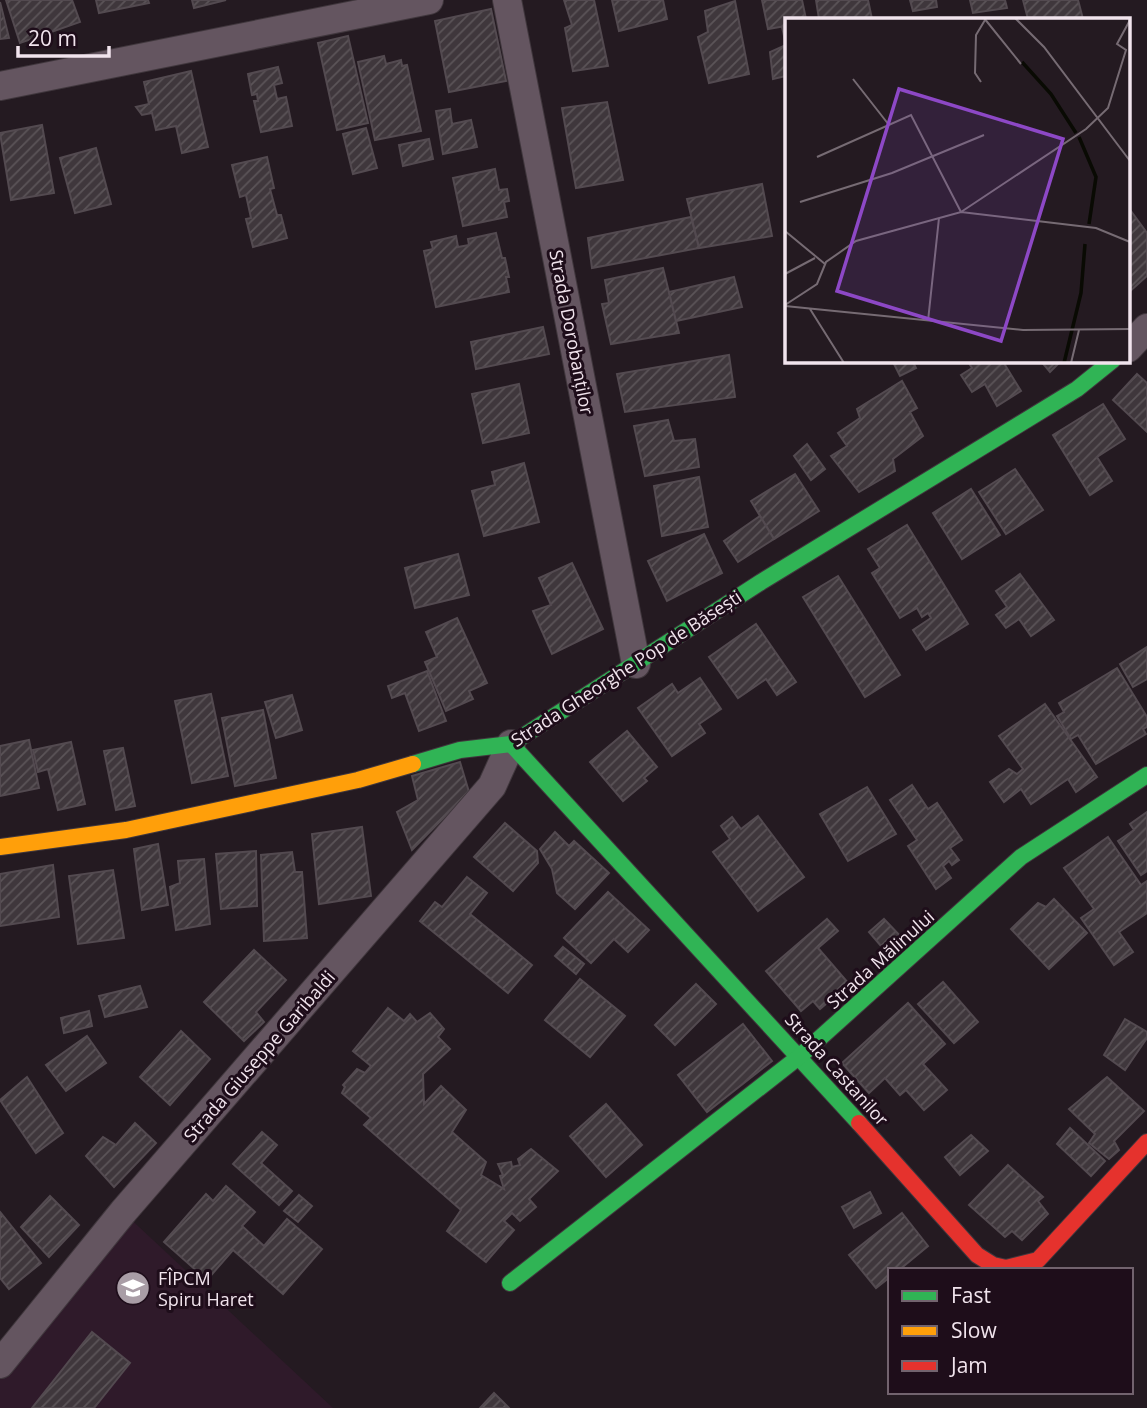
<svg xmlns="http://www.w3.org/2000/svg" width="1147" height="1408" viewBox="0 0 1147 1408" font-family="'Open Sans',sans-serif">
<defs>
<pattern id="building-hatch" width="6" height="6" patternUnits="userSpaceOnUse" patternTransform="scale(1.75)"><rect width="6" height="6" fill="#3f373c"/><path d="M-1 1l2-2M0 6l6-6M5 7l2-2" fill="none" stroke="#5b5458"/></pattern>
</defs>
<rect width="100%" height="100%" fill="#241a21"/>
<polygon fill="#2f1a2a" points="123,1212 333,1408 0,1408 0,1364"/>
<g fill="url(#building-hatch)" stroke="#534a50" stroke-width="2">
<polygon points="6,0 72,0 80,22 20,43"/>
<polygon points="96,0 148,0 149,3 99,13"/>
<polygon points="192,0 226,0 194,8"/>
<polygon points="564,0 594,0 608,66 573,71 565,28 572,25"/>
<polygon points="612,0 663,0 667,19 619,31"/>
<polygon points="762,0 802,0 806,19 786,19 786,26 768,29"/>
<polygon points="816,0 868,0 872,19 819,19"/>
<polygon points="910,0 936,0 937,7 913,11"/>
<polygon points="970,0 1005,0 1007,8 973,13"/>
<polygon points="1023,0 1078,0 1083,19 1028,19"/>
<polygon points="735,1 749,74 709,83 698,37 708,32 705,11"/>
<polygon points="0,2 9,38 0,39"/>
<polygon points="491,9 506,81 449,92 435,21"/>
<polygon points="786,26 786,76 773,79 770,52 786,45 782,27"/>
<polygon points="348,36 368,123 337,130 318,43"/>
<polygon points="384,56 386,64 401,60 402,66 407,65 421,131 375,140 358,62"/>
<polygon points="278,67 282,83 274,85 277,99 286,97 292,126 261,132 254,101 258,101 257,94 252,95 248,74"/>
<polygon points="191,71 208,147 182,153 176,126 156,130 152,113 142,115 136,107 149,104 144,82"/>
<polygon points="607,102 623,180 576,188 562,108"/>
<polygon points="450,109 452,124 471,120 477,147 443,154 436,111"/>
<polygon points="42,125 54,193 11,200 0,133"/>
<polygon points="366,128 377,168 353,174 343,134"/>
<polygon points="429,139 433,159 403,166 399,145"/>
<polygon points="96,148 111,204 75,213 60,158"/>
<polygon points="267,157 274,188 270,189 277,215 281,215 287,238 253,247 246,219 251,218 246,195 240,197 232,165"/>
<polygon points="495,169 499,190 507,189 509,201 504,202 507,217 463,226 453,178"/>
<polygon points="762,184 772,236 699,248 687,199"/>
<polygon points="1131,211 1147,233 1147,276 1128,293 1128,213"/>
<polygon points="691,217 699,248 592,268 588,238"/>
<polygon points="496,233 502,258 505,258 509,277 506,277 509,292 436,307 424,251 433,249 431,242 456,236 458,247 469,245 468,239"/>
<polygon points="663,268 679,333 611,344 602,304 609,303 605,280"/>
<polygon points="734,277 742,307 676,321 669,292"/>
<polygon points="543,327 549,354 476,369 471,342"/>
<polygon points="729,355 735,397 625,412 617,374"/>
<polygon points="892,360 912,360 916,368 900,376"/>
<polygon points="967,360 1002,360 1021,391 997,406 985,384 972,392 961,375 972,368"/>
<polygon points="1040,360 1062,360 1050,372"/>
<polygon points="1137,374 1147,383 1147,432 1113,400"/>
<polygon points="902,381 917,408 910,412 923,436 893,459 895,471 859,492 831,456 847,446 838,433 860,418 857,409"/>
<polygon points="519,384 529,433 483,443 472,394"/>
<polygon points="1103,404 1125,439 1097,457 1112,481 1090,495 1053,435"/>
<polygon points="668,420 674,441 695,439 699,467 645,476 634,426"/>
<polygon points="807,444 825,469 811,480 794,456"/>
<polygon points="524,463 539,522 484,536 472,491 495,485 492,472"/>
<polygon points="1015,469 1043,510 1006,534 979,492"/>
<polygon points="795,474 819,511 774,539 751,501"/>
<polygon points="699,477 708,527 662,536 654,486"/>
<polygon points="971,489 1000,535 962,559 933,513"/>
<polygon points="760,516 774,539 738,562 724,541"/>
<polygon points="907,525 968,624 926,650 913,630 931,618 928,613 922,617 917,608 900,618 872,573 880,568 868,549"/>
<polygon points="704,534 722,573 667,601 648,561"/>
<polygon points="458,554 469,595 415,608 405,568"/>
<polygon points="572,563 603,629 552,654 533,611 551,605 539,578"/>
<polygon points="1020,574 1054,620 1031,636 1019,619 1006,628 996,615 1007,607 996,591"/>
<polygon points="838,576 900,675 865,697 803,597"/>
<polygon points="457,618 487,683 469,691 473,699 446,711 425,662 437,657 426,632"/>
<polygon points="756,624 796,682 777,695 766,679 738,698 709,657"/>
<polygon points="1147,647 1147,679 1133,687 1120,664"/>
<polygon points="1117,668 1147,717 1147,727 1143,729 1146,734 1096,764 1078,735 1071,739 1057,716 1064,712 1059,703"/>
<polygon points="427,671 446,721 419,731 405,693 392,698 388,686"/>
<polygon points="700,678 721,709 699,724 705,733 672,756 638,708 672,684 678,693"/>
<polygon points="211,694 228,776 192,783 175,701"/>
<polygon points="292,695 302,730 276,738 265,702"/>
<polygon points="1045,704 1097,777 1076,792 1068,779 1031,804 1021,789 1004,802 990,782 1009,769 1017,774 1023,769 999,736"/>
<polygon points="263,710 276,778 235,786 222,718"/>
<polygon points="627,731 657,767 644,778 647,781 623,801 590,762"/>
<polygon points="29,740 39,788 0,796 0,746"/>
<polygon points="71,742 85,804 58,810 48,769 38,772 33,750"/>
<polygon points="123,748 135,806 116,810 104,751"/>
<polygon points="460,762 469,792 412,850 397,812 418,800 412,776"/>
<polygon points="912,785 928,809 937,803 962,840 950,848 959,860 952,865 949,861 943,866 951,878 936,889 908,846 917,840 890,800"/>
<polygon points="867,787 896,834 848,861 820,814"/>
<polygon points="1147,812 1147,871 1141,875 1118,841 1134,830 1130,824"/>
<polygon points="758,816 804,877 758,911 713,852 730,839 721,826 732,817 741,829"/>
<polygon points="505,823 537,851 538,863 513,891 474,857"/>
<polygon points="362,827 371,896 319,904 312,834"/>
<polygon points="555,832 569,846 574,841 609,873 575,909 557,893 552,869 540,849"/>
<polygon points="1108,837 1141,885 1147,881 1147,913 1119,932 1133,952 1114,965 1081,918 1094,909 1064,868"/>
<polygon points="158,844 168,905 142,910 134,849"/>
<polygon points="256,851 257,906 221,909 216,854"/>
<polygon points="292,852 295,872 302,872 307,938 264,941 261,855"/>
<polygon points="204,859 210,924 176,930 170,887 180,883 178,861"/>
<polygon points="53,865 59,917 0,926 0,874"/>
<polygon points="113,870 124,938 78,944 69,876"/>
<polygon points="467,877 487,893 470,914 532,965 508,993 420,921 435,902 442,907"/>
<polygon points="608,892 649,930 628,952 614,939 591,963 564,938"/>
<polygon points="1054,899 1087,933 1049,969 1011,929 1038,903 1046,907"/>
<polygon points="827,919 838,931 818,948 849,984 820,1009 813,1001 801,1011 766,971"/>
<polygon points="884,919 904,940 888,954 869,932"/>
<polygon points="563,947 584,964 576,974 555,956"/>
<polygon points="254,950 286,980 256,1012 264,1022 244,1041 204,1002"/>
<polygon points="580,979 625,1016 590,1057 545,1020"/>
<polygon points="943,982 978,1022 954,1043 918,1004"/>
<polygon points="696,984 716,1004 675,1045 655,1025"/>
<polygon points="140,986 147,1007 105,1017 99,996"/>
<polygon points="908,1003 945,1044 923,1064 947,1090 924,1110 906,1090 900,1095 885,1078 869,1093 842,1063"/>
<polygon points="388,1008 404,1021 410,1014 417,1022 430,1013 444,1029 438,1037 450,1049 423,1074 424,1104 441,1086 466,1110 452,1132 486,1162 481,1175 504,1189 500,1176 503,1175 498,1164 511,1162 512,1167 520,1165 518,1159 531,1149 558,1171 529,1199 536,1207 520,1221 512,1213 504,1221 514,1230 486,1262 447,1231 461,1210 364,1125 371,1118 342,1093 345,1087 343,1085 357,1069 365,1073 371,1066 353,1051"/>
<polygon points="89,1011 92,1026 64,1033 61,1018"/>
<polygon points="1125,1019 1147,1032 1147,1038 1125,1070 1104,1055"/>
<polygon points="743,1024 772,1061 707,1112 678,1075"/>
<polygon points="181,1031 210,1059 170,1105 140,1077"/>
<polygon points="87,1036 106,1063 66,1091 46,1065"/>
<polygon points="27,1077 63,1133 36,1153 0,1100"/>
<polygon points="1107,1077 1144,1111 1114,1141 1119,1150 1109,1159 1089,1143 1095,1134 1069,1109"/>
<polygon points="606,1104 642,1145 606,1177 570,1136"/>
<polygon points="135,1123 156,1143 114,1187 86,1156 103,1137 116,1145"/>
<polygon points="1070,1128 1105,1161 1091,1176 1057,1144"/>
<polygon points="262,1132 277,1145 261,1163 292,1191 279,1205 233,1164"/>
<polygon points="971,1135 988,1151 960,1175 945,1157"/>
<polygon points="1008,1165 1043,1197 1038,1201 1048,1214 1022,1240 1012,1231 1005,1237 969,1205"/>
<polygon points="226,1186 255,1212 242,1226 264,1246 287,1219 322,1249 283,1294 233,1250 207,1280 164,1242 206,1194 213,1201"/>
<polygon points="870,1192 881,1213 854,1228 842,1207"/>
<polygon points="299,1195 312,1206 298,1222 284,1211"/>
<polygon points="50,1196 79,1225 49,1257 21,1227"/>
<polygon points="0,1212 41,1263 9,1289 0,1278"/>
<polygon points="902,1213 928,1246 899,1270 890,1270 890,1277 876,1288 849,1255"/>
<polygon points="92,1332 130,1363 94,1408 32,1408"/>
<polygon points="494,1393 509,1408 480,1408"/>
</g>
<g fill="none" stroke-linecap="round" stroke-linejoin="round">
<g stroke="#40373d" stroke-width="30">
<g id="street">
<polyline points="507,0 636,664"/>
<polyline points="0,86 429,0"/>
<polyline points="1128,348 1147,328"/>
<polyline points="0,1364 123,1212 492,786 511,744"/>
</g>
</g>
<g stroke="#40373d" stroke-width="18">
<g id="fast">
<polyline points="511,744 859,1123"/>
<polyline points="413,764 460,750 511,744 761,582 1077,389 1113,360"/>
<polyline points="510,1283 800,1056 1021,857 1147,775"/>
</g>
</g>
<g stroke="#40373d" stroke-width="18">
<polyline id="slow" points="0,847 126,830 358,780 413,764"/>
</g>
<g stroke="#40373d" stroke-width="18">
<polyline id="jam" points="859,1123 977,1255 993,1265 1006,1268 1038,1260 1147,1142"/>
</g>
<use href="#street" stroke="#645560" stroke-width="28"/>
<use href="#fast" stroke="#30b455" stroke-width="16"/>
<use href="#slow" stroke="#ff9f0a" stroke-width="16"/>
<use href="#jam" stroke="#e5322d" stroke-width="16"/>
</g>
<defs>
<g id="school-disc" transform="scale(1.75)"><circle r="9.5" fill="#a99da6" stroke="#1e0d1a"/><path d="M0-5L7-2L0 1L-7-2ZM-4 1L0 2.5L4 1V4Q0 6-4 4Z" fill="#fff"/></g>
</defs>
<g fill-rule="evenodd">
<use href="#school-disc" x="133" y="1288"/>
</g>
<g text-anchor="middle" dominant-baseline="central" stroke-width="6" stroke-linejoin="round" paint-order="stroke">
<g font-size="18" fill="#f1e4ed" stroke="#1e0d1a">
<text transform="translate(572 332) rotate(79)">Strada Dorobanților</text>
<text transform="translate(626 668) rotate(-33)">Strada Gheorghe Pop de Băsești</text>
<text transform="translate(880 959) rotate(-42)">Strada Mălinului</text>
<text transform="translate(259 1056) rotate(-49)">Strada Giuseppe Garibaldi</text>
<text transform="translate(837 1069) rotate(48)">Strada Castanilor</text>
</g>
<g font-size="18" fill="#f1e4ed" stroke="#1e0d1a" text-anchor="start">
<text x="158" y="1278">FÎPCM<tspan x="158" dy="21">Spiru Haret</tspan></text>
</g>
</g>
<g transform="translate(785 18)">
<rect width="345" height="345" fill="#241a21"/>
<path fill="none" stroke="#090a03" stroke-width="3.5" d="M 237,44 L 266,76 L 291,115M 294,119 L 311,159 L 304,206M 279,345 L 296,275 L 300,226"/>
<path fill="none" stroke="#766b73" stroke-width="2" d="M 199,0 L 236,46M 230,0 L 259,29 L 345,143M 68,61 L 104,107M 196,64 L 190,55 L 191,17 L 200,2M 32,139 L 126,97 L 176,194M 15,184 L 107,155 L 199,117M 176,194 L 301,111 L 323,90 L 341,32 L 332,26 L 345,2M 0,213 L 40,246M 0,256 L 30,240M 0,287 L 32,266 L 41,244 L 71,223 L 176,194 L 311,210 L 345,224M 0,288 L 238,312 L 345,311M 25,291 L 59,345M 143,303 L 154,200M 286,345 L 294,312"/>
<path fill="#8d48c6" fill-opacity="0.15" stroke="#8d48c6" stroke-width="3.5" d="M 114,71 L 278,121 L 216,323 L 52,273 Z"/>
<rect width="345" height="345" fill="none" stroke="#f1e4ed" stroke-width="3.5"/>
</g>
<rect x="888" y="1268" width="245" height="126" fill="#1e0d1a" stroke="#72636e" stroke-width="2"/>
<rect x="902" y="1291" width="35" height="10" fill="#30b455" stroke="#72636e" stroke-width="2"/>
<text x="951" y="1303" font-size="21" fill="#f1e4ed">Fast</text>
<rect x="902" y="1326" width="35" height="10" fill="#ff9f0a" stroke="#72636e" stroke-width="2"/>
<text x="951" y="1338" font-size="21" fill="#f1e4ed">Slow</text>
<rect x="902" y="1361" width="35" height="10" fill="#e5322d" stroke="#72636e" stroke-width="2"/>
<text x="951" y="1373" font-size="21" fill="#f1e4ed">Jam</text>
<path d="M18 46v10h91v-10" fill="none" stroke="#f1e4ed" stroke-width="3.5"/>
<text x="28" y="46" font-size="21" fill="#f1e4ed" stroke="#1e0d1a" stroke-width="5" paint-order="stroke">20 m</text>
</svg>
